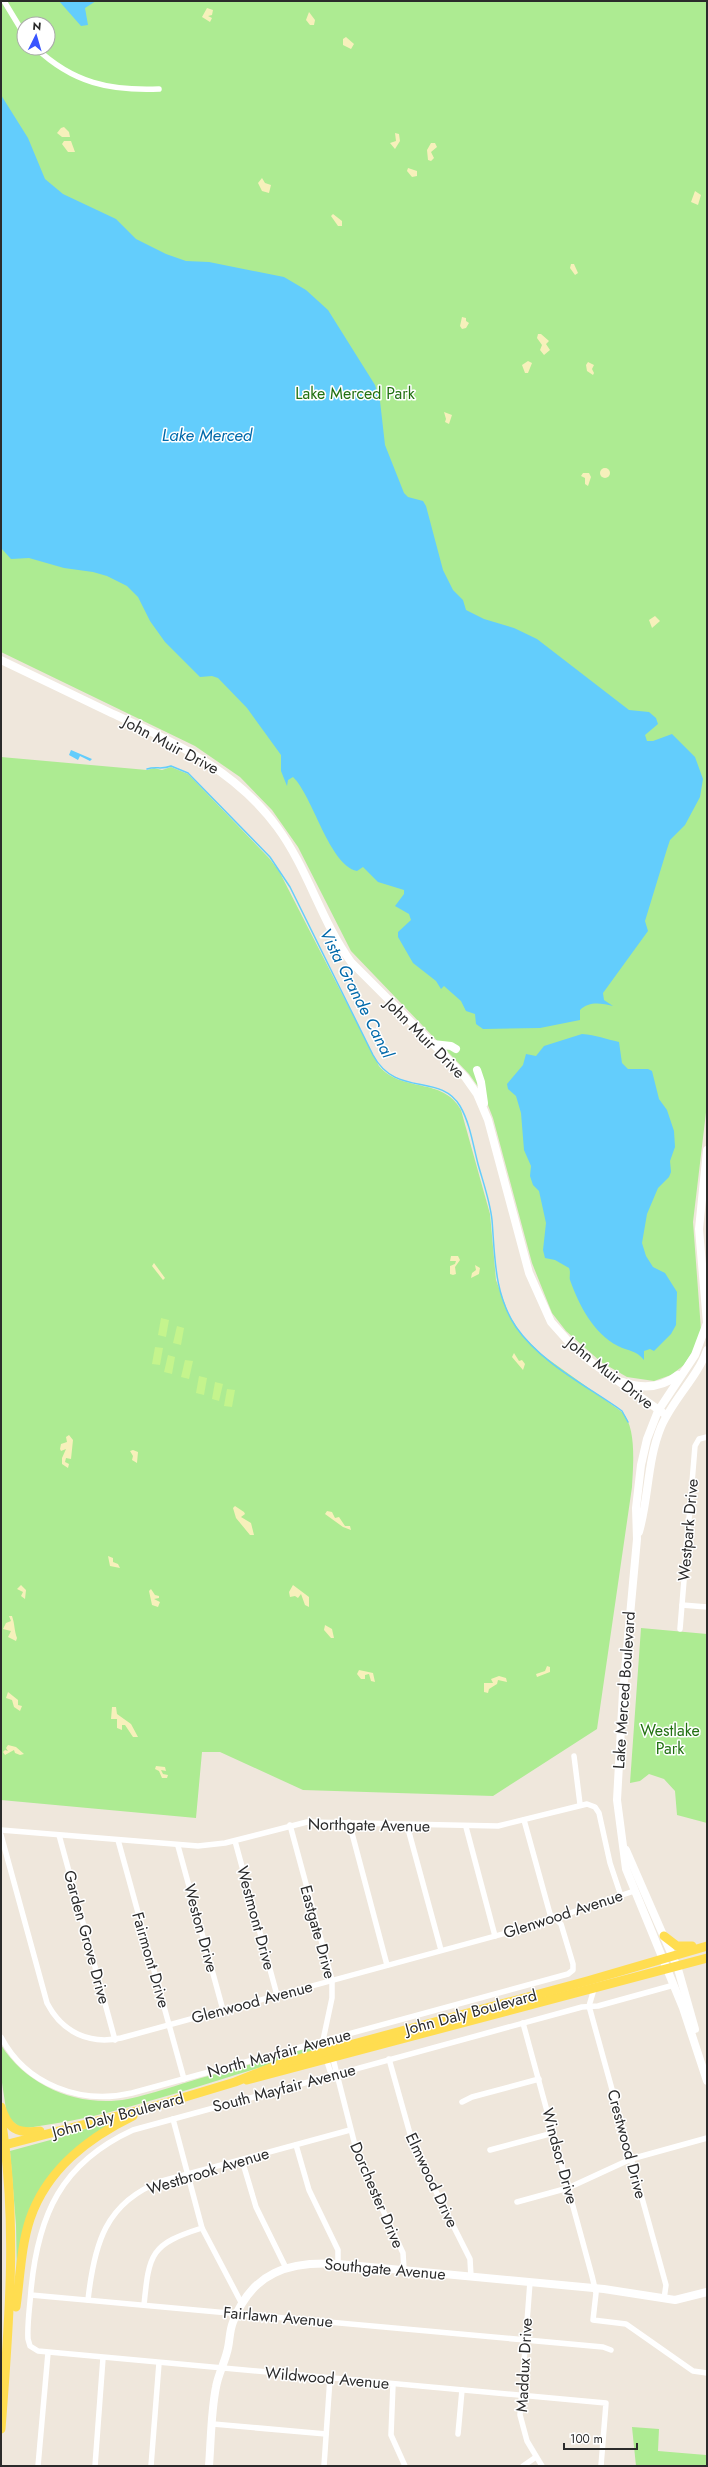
<svg xmlns="http://www.w3.org/2000/svg" width="708" height="2467" viewBox="0 0 708 2467" font-family="Jost,sans-serif">
<rect width="100%" height="100%" fill="#efe7dc"/>
<g fill="#adeb92" fill-rule="evenodd">
<path d="M 1,1 L 707,1 L 707,1104 L 693,1222 L 701,1330 L 698,1343 L 684,1365 L 671,1375 L 654,1381 L 627,1377 L 601,1362 L 566,1331 L 552,1313 L 532,1263 L 493,1118 L 484,1095 L 469,1074 L 351,951 L 298,847 L 272,810 L 240,777 L 195,746 L 1,652 ZM 24,24 L 48,24 L 48,48 L 24,48 Z"/>
<path d="M 1,757 L 147,770 L 154,768 L 162,770 L 171,767 L 188,774 L 269,858 L 279,871 L 379,1066 C 401,1093 444,1077 461,1110 L 490,1214 L 496,1280 L 509,1315 L 522,1335 L 541,1354 L 622,1412 C 637,1427 633,1467 632,1487 L 597,1729 L 493,1796 L 303,1790 L 220,1752 L 202,1752 L 196,1818 L 1,1800 Z"/>
<polygon points="641,1628 707,1634 707,1823 677,1815 675,1791 664,1779 649,1774 640,1781 630,1783"/>
<path d="M 1,2045 C 27,2087 80,2108 128,2099 C 152,2094 177,2085 201,2078 C 238,2068 275,2057 312,2047 L 316,2048 L 314,2052 C 239,2072 165,2099 89,2117 C 67,2122 43,2125 21,2129 L 7,2116 L 1,2076 Z"/>
<polygon points="131,2113 111,2124 43,2187 17,2276 16,2225 10,2151 65,2136"/>
<polygon points="632,2427 659,2429 658,2451 706,2455 707,2444 707,2466 636,2466"/>
</g>
<g fill="#f7f0bb">
<polygon points="207,8 213,10 212,15 208,16 212,18 210,22 202,17"/>
<polygon points="309,12 315,20 314,25 310,25 306,20"/>
<polygon points="346,37 354,44 351,49 343,45 343,39"/>
<polygon points="64,127 69,132 70,137 62,137 57,133 61,128"/>
<polygon points="395,133 399,134 400,141 395,149 390,143 396,141"/>
<polygon points="64,141 71,141 75,152 68,152 62,144"/>
<polygon points="431,143 435,143 437,147 431,152 434,158 431,161 428,160 427,150"/>
<polygon points="408,168 417,171 417,176 412,177 407,171"/>
<polygon points="262,178 265,183 271,185 269,193 262,191 258,183"/>
<polygon points="695,191 701,195 698,205 691,202"/>
<polygon points="333,214 342,221 342,226 338,226 331,216"/>
<polygon points="571,264 574,264 578,273 575,275 570,268"/>
<polygon points="462,317 466,318 466,321 469,323 466,328 462,329 460,326"/>
<polygon points="538,334 541,334 549,341 546,344 550,350 544,355 540,350 542,345 537,338"/>
<polygon points="528,361 532,363 528,373 525,373 522,365"/>
<polygon points="588,362 594,365 592,369 594,373 593,375 587,371 586,365"/>
<polygon points="444,412 452,415 449,424 445,422 446,419"/>
<circle cx="605" cy="473" r="5"/>
<polygon points="583,473 589,473 591,477 588,486 585,484 585,478 581,476"/>
<polygon points="655,616 660,621 652,628 649,620"/>
<polygon points="451,1256 458,1256 460,1260 455,1267 456,1274 453,1275 450,1274 450,1266 455,1264 456,1261 450,1261"/>
<polygon points="154,1263 165,1278 163,1280 152,1266"/>
<polygon points="475,1265 480,1268 479,1274 471,1278 472,1273 476,1270"/>
<polygon points="514,1353 519,1361 522,1360 525,1364 523,1370 512,1357"/>
<polygon points="69,1435 73,1440 71,1459 66,1458 65,1462 69,1464 68,1468 62,1464 62,1458 66,1449 61,1451 60,1449 61,1444 67,1442 66,1437"/>
<polygon points="133,1450 138,1452 137,1463 132,1460 133,1456 130,1451"/>
<polygon points="235,1506 244,1512 245,1514 241,1517 251,1523 254,1535 250,1535 236,1518 233,1508"/>
<polygon points="327,1511 332,1512 335,1518 339,1517 345,1526 350,1526 351,1530 343,1527 325,1514"/>
<polygon points="108,1556 113,1558 113,1562 118,1564 120,1568 110,1566"/>
<polygon points="21,1585 26,1590 25,1599 21,1596 23,1592 17,1589"/>
<polygon points="293,1585 309,1597 309,1607 305,1605 301,1594 298,1598 295,1596 290,1597 289,1592"/>
<polygon points="151,1589 155,1595 159,1596 159,1598 154,1599 160,1602 158,1607 152,1605 149,1591"/>
<path d="M 9,1616 L 12,1616 C 15,1625 14,1630 17,1638 L 16,1641 L 8,1637 L 11,1631 L 3,1629 L 6,1623 L 11,1621 Z"/>
<polygon points="325,1625 332,1629 334,1638 331,1638 324,1630"/>
<polygon points="547,1666 550,1667 550,1672 537,1677 536,1674 545,1671"/>
<polygon points="359,1670 373,1673 375,1682 371,1681 369,1674 365,1675 365,1679 361,1679 357,1674"/>
<polygon points="499,1676 506,1678 507,1682 498,1680 497,1684 489,1689 488,1693 484,1692 484,1683 493,1683 491,1679"/>
<polygon points="8,1692 18,1700 18,1705 22,1706 20,1711 14,1707 12,1700 6,1698"/>
<polygon points="112,1707 116,1707 117,1714 131,1724 138,1737 133,1737 125,1725 122,1725 122,1730 117,1728 117,1719 111,1719"/>
<polygon points="8,1745 16,1747 24,1754 20,1755 15,1753 14,1750 5,1755 3,1752 5,1750 8,1751 6,1748"/>
<polygon points="156,1766 165,1767 166,1771 161,1770 163,1774 168,1775 167,1778 162,1778 159,1771 155,1769"/>
</g>
<g fill="#c4f48d">
<polygon points="161,1318 169,1320 166,1337 158,1335"/>
<polygon points="177,1326 184,1328 181,1345 173,1343"/>
<polygon points="155,1347 163,1348 160,1365 152,1364"/>
<polygon points="168,1355 175,1357 172,1374 164,1372"/>
<polygon points="185,1360 193,1361 189,1379 181,1377"/>
<polygon points="199,1376 207,1378 204,1395 196,1393"/>
<polygon points="215,1382 223,1384 219,1401 212,1399"/>
<polygon points="227,1389 235,1390 232,1407 224,1406"/>
</g>
<g fill="#63cdfc">
<polygon points="59,1 96,1 85,8 88,25 81,26"/>
<path d="M 1,95 L 28,138 L 45,179 L 63,194 L 116,219 L 136,239 L 166,254 L 186,261 L 209,262 L 284,277 L 306,290 L 328,310 L 375,385 L 380,401 L 385,445 L 404,493 L 408,497 L 423,501 L 426,506 L 443,570 L 453,590 L 463,600 L 466,610 L 484,619 L 514,628 L 537,639 L 629,710 L 649,712 L 656,718 L 658,724 L 645,735 L 647,741 L 653,741 L 672,734 L 695,757 L 703,779 L 700,797 L 685,825 L 670,840 L 667,849 L 645,921 L 648,931 L 603,993 L 604,1000 L 613,1006 C 601,1003 589,1001 580,1010 L 580,1020 L 540,1028 L 483,1029 L 476,1024 L 475,1014 L 466,1011 L 461,1001 L 444,986 L 441,989 L 436,981 L 413,963 L 398,937 L 398,932 L 411,920 L 409,914 L 395,906 L 404,894 L 404,890 L 378,882 L 363,867 L 357,871 C 329,865 313,796 293,777 L 288,780 L 287,786 L 281,771 L 281,755 L 247,708 L 218,678 L 212,676 L 200,677 L 165,642 L 150,621 L 138,597 L 127,586 L 107,576 L 93,572 L 64,568 L 29,558 L 11,559 L 1,548 Z"/>
<polygon points="71,750 92,759 90,761 80,756 78,760 69,755"/>
<path d="M 582,1034 C 596,1035 606,1039 619,1042 L 622,1063 L 628,1069 L 648,1069 L 652,1071 L 659,1099 L 667,1110 L 674,1131 L 675,1147 L 670,1161 L 671,1172 L 669,1177 L 658,1188 L 647,1214 L 642,1243 L 646,1256 L 653,1267 L 665,1273 L 677,1292 L 676,1325 L 671,1334 L 654,1351 L 650,1349 L 644,1351 L 644,1360 C 636,1350 628,1351 618,1346 C 593,1333 579,1305 570,1280 C 569,1277 571,1272 569,1268 L 555,1260 L 545,1258 L 543,1250 L 546,1223 L 539,1191 L 533,1185 L 530,1176 L 531,1166 L 524,1150 L 521,1113 L 516,1096 L 508,1089 L 507,1084 L 523,1065 L 526,1054 L 536,1056 L 544,1046 Z"/>
</g>
<g fill="none" stroke-linecap="round" stroke-linejoin="round">
<path stroke="#63cdfc" stroke-width="1.5" d="M 147,769 C 156,766 162,770 171,766 L 188,773 L 270,857 L 290,887 L 373,1055 C 396,1098 440,1072 460,1106 C 470,1123 473,1145 478,1164 C 483,1182 490,1201 492,1220 C 495,1257 494,1294 516,1327 C 541,1363 587,1386 622,1411 L 628,1422"/>
<g stroke="#fff" stroke-width="5.5">
<polyline points="4,1 24,34"/>
<path d="M 36,48 C 73,83 110,91 159,89"/>
<polyline points="682,1605 707,1607"/>
<polyline points="680,1629 695,1446 699,1439 707,1437"/>
<polyline points="574,1756 580,1804"/>
<polyline points="349,1822 387,1965"/>
<polyline points="290,1825 332,1980 332,1998 322,2045 330,2071 335,2074"/>
<polyline points="407,1825 441,1950"/>
<polyline points="466,1827 495,1936"/>
<polyline points="1,1830 198,1846 225,1843 307,1822 498,1826 587,1804 595,1807 599,1813 610,1863 621,1896"/>
<path d="M 1,1835 L 47,2003 C 62,2032 89,2045 121,2038 L 532,1926 L 634,1891"/>
<polyline points="59,1835 115,2040"/>
<polyline points="118,1840 184,2079"/>
<polyline points="235,1841 277,1995"/>
<polyline points="178,1846 223,2010"/>
<polyline points="594,1989 589,2006 666,2285 664,2299"/>
<polyline points="523,2023 592,2276 596,2293 593,2320 626,2324 693,2371 707,2373"/>
<path d="M 1,2037 C 26,2085 81,2105 132,2093 L 568,1974 L 573,1970 L 573,1964 L 561,1924 L 550,1914 L 524,1820"/>
<polyline points="324,2040 329,2043 358,2157 403,2253 404,2270"/>
<polyline points="389,2059 414,2148 470,2259 471,2277"/>
<polyline points="462,2102 472,2097 539,2079"/>
<polyline points="173,2119 202,2228 242,2304"/>
<polyline points="296,2145 309,2190 338,2250 338,2264"/>
<polyline points="490,2150 553,2133"/>
<polyline points="242,2160 256,2207 286,2268"/>
<polyline points="517,2202 568,2188 631,2159 707,2138"/>
<polyline points="530,2282 520,2415 527,2441 542,2466"/>
<polyline points="31,2295 603,2347 611,2350"/>
<path d="M 88,2300 C 94,2245 105,2202 162,2181 L 350,2130"/>
<path d="M 144,2305 C 149,2253 151,2244 202,2228"/>
<polyline points="393,2384 391,2435 405,2466"/>
<polyline points="213,2424 326,2434"/>
<polyline points="458,2434 462,2390"/>
<polyline points="38,2466 48,2353"/>
<polyline points="95,2466 103,2358"/>
<polyline points="151,2466 159,2363"/>
<polyline points="324,2466 330,2378"/>
<polyline points="523,2466 536,2457"/>
<path d="M 601,2466 L 606,2403 L 38,2351 L 30,2346 L 28,2339 C 27,2323 30,2306 31,2290 C 38,2215 61,2163 133,2130 L 582,2007 L 598,2006 L 674,1985"/>
</g>
<g stroke="#fff" stroke-width="8">
<path d="M 1,660 C 36,677 72,694 107,711 C 171,741 234,768 277,827 C 308,869 321,921 351,962 L 444,1055 L 465,1077 L 477,1094 L 488,1120 L 529,1273 L 551,1322 L 568,1341 L 591,1362 L 666,1415"/>
<polyline points="433,1044 451,1046 456,1049"/>
<polyline points="477,1070 481,1082 484,1103"/>
<polyline points="707,1150 699,1229 707,1323"/>
<polyline points="707,1323 695,1355 658,1411 647,1439 641,1465 636,1508 637,1539 623,1692 617,1800 626,1869 683,2008 707,2081"/>
<path d="M 623,1382 C 642,1389 661,1388 678,1375"/>
<path d="M 639,1532 C 649,1497 647,1461 661,1427 C 673,1399 697,1378 707,1350"/>
<polyline points="626,1850 678,1969 695,2029"/>
<path d="M 209,2466 C 211,2440 211,2412 216,2387 C 218,2375 224,2364 227,2352 C 230,2342 229,2332 233,2322 C 252,2272 289,2261 338,2264 L 604,2289 L 675,2300 L 707,2292"/>
</g>
<g stroke="#ffdd50" stroke-width="9">
<polyline points="664,1936 677,1946 692,1946"/>
<polyline points="247,2080 707,1958"/>
<path d="M 1,2107 C 8,2129 17,2134 40,2131"/>
<path d="M 1,2118 C 18,2222 9,2324 1,2429"/>
<polyline points="1,2146 152,2107 235,2082 283,2063 587,1981 707,1946"/>
<path d="M 16,2307 C 20,2278 21,2246 30,2219 C 47,2169 88,2138 133,2116"/>
</g>
</g>
<g text-anchor="middle" dominant-baseline="central" stroke-width="3" stroke-linejoin="round" paint-order="stroke">
<g font-size="16" fill="#227112" stroke="#fff">
<text x="355" y="393">Lake Merced Park</text>
<text x="670" y="1730">Westlake<tspan x="670" dy="18">Park</tspan></text>
</g>
<g font-size="16" fill="#2b2b2b" stroke="#fff">
<text transform="translate(171 745) rotate(28)">John Muir Drive</text>
<text transform="translate(425 1038) rotate(45)">John Muir Drive</text>
<text transform="translate(610 1373) rotate(38)">John Muir Drive</text>
<text transform="translate(688 1530) rotate(-85)">Westpark Drive</text>
<text transform="translate(624 1690) rotate(-86)">Lake Merced Boulevard</text>
<text transform="translate(369 1825) rotate(1)">Northgate Avenue</text>
<text transform="translate(563 1914) rotate(-18)">Glenwood Avenue</text>
<text transform="translate(256 1918) rotate(75)">Westmont Drive</text>
<text transform="translate(201 1928) rotate(75)">Weston Drive</text>
<text transform="translate(318 1932) rotate(75)">Eastgate Drive</text>
<text transform="translate(87 1937) rotate(75)">Garden Grove Drive</text>
<text transform="translate(151 1960) rotate(74)">Fairmont Drive</text>
<text transform="translate(252 2002) rotate(-15)">Glenwood Avenue</text>
<text transform="translate(471 2012) rotate(-15)">John Daly Boulevard</text>
<text transform="translate(279 2053) rotate(-15)">North Mayfair Avenue</text>
<text transform="translate(284 2088) rotate(-15)">South Mayfair Avenue</text>
<text transform="translate(118 2115) rotate(-15)">John Daly Boulevard</text>
<text transform="translate(627 2144) rotate(75)">Crestwood Drive</text>
<text transform="translate(560 2156) rotate(75)">Windsor Drive</text>
<text transform="translate(208 2171) rotate(-17)">Westbrook Avenue</text>
<text transform="translate(432 2180) rotate(65)">Elmwood Drive</text>
<text transform="translate(377 2195) rotate(67)">Dorchester Drive</text>
<text transform="translate(385 2269) rotate(5)">Southgate Avenue</text>
<text transform="translate(278 2317) rotate(5)">Fairlawn Avenue</text>
<text transform="translate(524 2365) rotate(-87)">Maddux Drive</text>
<text transform="translate(327 2378) rotate(5)">Wildwood Avenue</text>
</g>
<g font-size="17" font-style="italic" fill="#0069aa" stroke="#fff">
<text x="207" y="435">Lake Merced</text>
<text transform="translate(357 993) rotate(63)">Vista Grande Canal</text>
</g>
</g>
<rect width="708" height="2467" fill="none" stroke="#2b2b2b" stroke-width="4"/>
<g transform="translate(36 36) rotate(5)"><circle r="19" fill="#ffffff" stroke="#aaaaaa"/>
<path d="M0-3L7 15L0 10L-7 15Z" fill="#3855ff"/>
<text y="-6" font-size="11" font-weight="bold" text-anchor="middle" fill="#2b2b2b">N</text>
</g>
<path d="M564 2443v6h73v-6" fill="none" stroke="#2b2b2b" stroke-width="2"/>
<text x="570" y="2443" font-size="12" fill="#2b2b2b" stroke="#ffffff" stroke-width="3" paint-order="stroke">100 m</text>
</svg>
